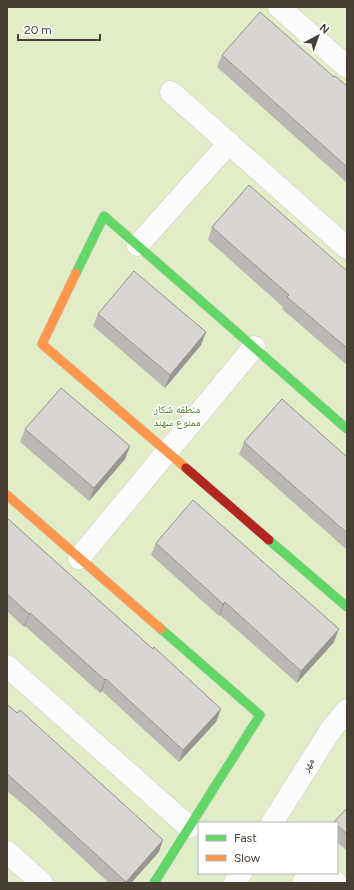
<svg xmlns="http://www.w3.org/2000/svg" width="354" height="890" viewBox="0 0 354 890" font-family="Figtree,'Noto Naskh Arabic',sans-serif">
<rect width="100%" height="100%" fill="#f0eeea"/>
<path fill="#e0edc7" fill-rule="evenodd" d="M 7,7 L 347,7 L 347,883 L 7,883 ZM 199,823 L 337,823 L 337,873 L 199,873 Z"/>
<g fill="none" stroke-linecap="round" stroke-linejoin="round">
<g stroke="#cdcac6" stroke-width="23">
<g id="street">
<polyline points="279,7 347,67"/>
<polyline points="171,92 347,248"/>
<polyline points="138,245 229,143"/>
<polyline points="79,558 254,347"/>
<polyline points="7,666 189,827"/>
<polyline points="272,823 330,731 347,710"/>
<polyline points="7,852 42,883"/>
<polyline points="325,873 336,883"/>
<polyline points="235,883 241,873"/>
<polyline points="303,883 309,873"/>
</g>
</g>
<g stroke="#d0cbc0" stroke-width="10">
<g id="fast">
<polyline points="76,273 104,216 347,429"/>
<polyline points="269,540 347,607"/>
<polyline points="154,883 260,715 161,629"/>
</g>
</g>
<g stroke="#d0cbc0" stroke-width="10">
<g id="slow">
<polyline points="76,273 42,344 186,468"/>
<polyline points="7,495 161,629"/>
</g>
</g>
<g stroke="#d0cbc0" stroke-width="10">
<polyline id="jam" points="186,468 269,540"/>
</g>
<use href="#street" stroke="#fdfcfc" stroke-width="22"/>
<use href="#fast" stroke="#63d668" stroke-width="9"/>
<use href="#slow" stroke="#ff974d" stroke-width="9"/>
<use href="#jam" stroke="#b3261e" stroke-width="9"/>
</g>
<g fill="#bbb7b3">
<polygon points="222,55 347,86 347,183 217,67"/>
<polygon points="212,227 347,271 347,365 282,309 283,307 208,240"/>
<polygon points="98,314 201,345 165,388 93,326"/>
<polygon points="25,429 130,446 125,459 89,501 20,442"/>
<polygon points="244,442 347,457 347,550 239,454"/>
<polygon points="7,518 153,649 221,709 216,722 179,762 102,691 100,693 25,626 24,627 7,611"/>
<polygon points="156,543 334,642 297,683 220,615 219,616 151,555"/>
<polygon points="7,704 159,852 131,883 109,883 38,817 7,791"/>
<polygon points="347,808 347,851 337,842 337,823 334,823"/>
</g>
<g fill="#989592">
<polygon points="206,332 201,345 165,388 170,375"/>
<polygon points="130,446 125,459 89,501 94,488"/>
<polygon points="225,602 220,615 219,616 223,604"/>
<polygon points="30,613 25,626 24,627 29,614"/>
<polygon points="339,629 334,642 297,683 301,671"/>
<polygon points="106,679 102,691 100,693 105,680"/>
<polygon points="221,709 216,722 179,762 183,750"/>
<polygon points="163,840 159,852 131,883 125,883"/>
</g>
<g fill="#d9d5d0" stroke="#989592">
<polygon points="260,12 334,77 335,76 347,86 347,167 222,55"/>
<polygon points="249,185 347,271 347,348 287,297 289,295 212,227"/>
<polygon points="134,271 206,332 170,375 98,314"/>
<polygon points="61,388 130,446 94,488 25,429"/>
<polygon points="282,399 347,457 347,533 244,442"/>
<polygon points="193,500 339,629 301,671 225,602 223,604 156,543"/>
<polygon points="7,518 153,649 154,647 221,709 183,750 106,679 105,680 30,613 29,614 7,594"/>
<polygon points="7,704 17,713 20,710 163,840 126,882 42,805 7,774"/>
<polygon points="347,808 347,834 337,825 337,823 334,822"/>
</g>
<g text-anchor="middle" dominant-baseline="central" stroke-width="3" stroke-linejoin="round" paint-order="stroke">
<g font-size="11" fill="#4c7f23" stroke="#fff">
<text x="177" y="409">منطقه شکار<tspan x="177" dy="13">ممنوع سهند</tspan></text>
</g>
<g font-size="11" fill="#483f35" stroke="#fff">
<text transform="translate(308 765) rotate(-58)">مهر</text>
</g>
</g>
<rect width="354" height="890" fill="none" stroke="#483f35" stroke-width="16"/>
<rect x="198" y="822" width="140" height="52" fill="#ffffff" stroke="#b6b2ae"/>
<rect x="206" y="835" width="20" height="6" fill="#63d668" stroke="#b6b2ae"/>
<text x="234" y="842" font-size="12" fill="#483f35">Fast</text>
<rect x="206" y="855" width="20" height="6" fill="#ff974d" stroke="#b6b2ae"/>
<text x="234" y="862" font-size="12" fill="#483f35">Slow</text>
<g transform="translate(318 36) rotate(41)" stroke="#ffffff" stroke-width="3" paint-order="stroke">
<path d="M0-3L7 15L0 10L-7 15Z" fill="#483f35"/>
<text y="-6" font-size="11" font-weight="bold" text-anchor="middle" fill="#483f35">N</text>
</g>
<path d="M18 34v6h82v-6" fill="none" stroke="#483f35" stroke-width="2"/>
<text x="24" y="34" font-size="12" fill="#483f35" stroke="#ffffff" stroke-width="3" paint-order="stroke">20 m</text>
</svg>
